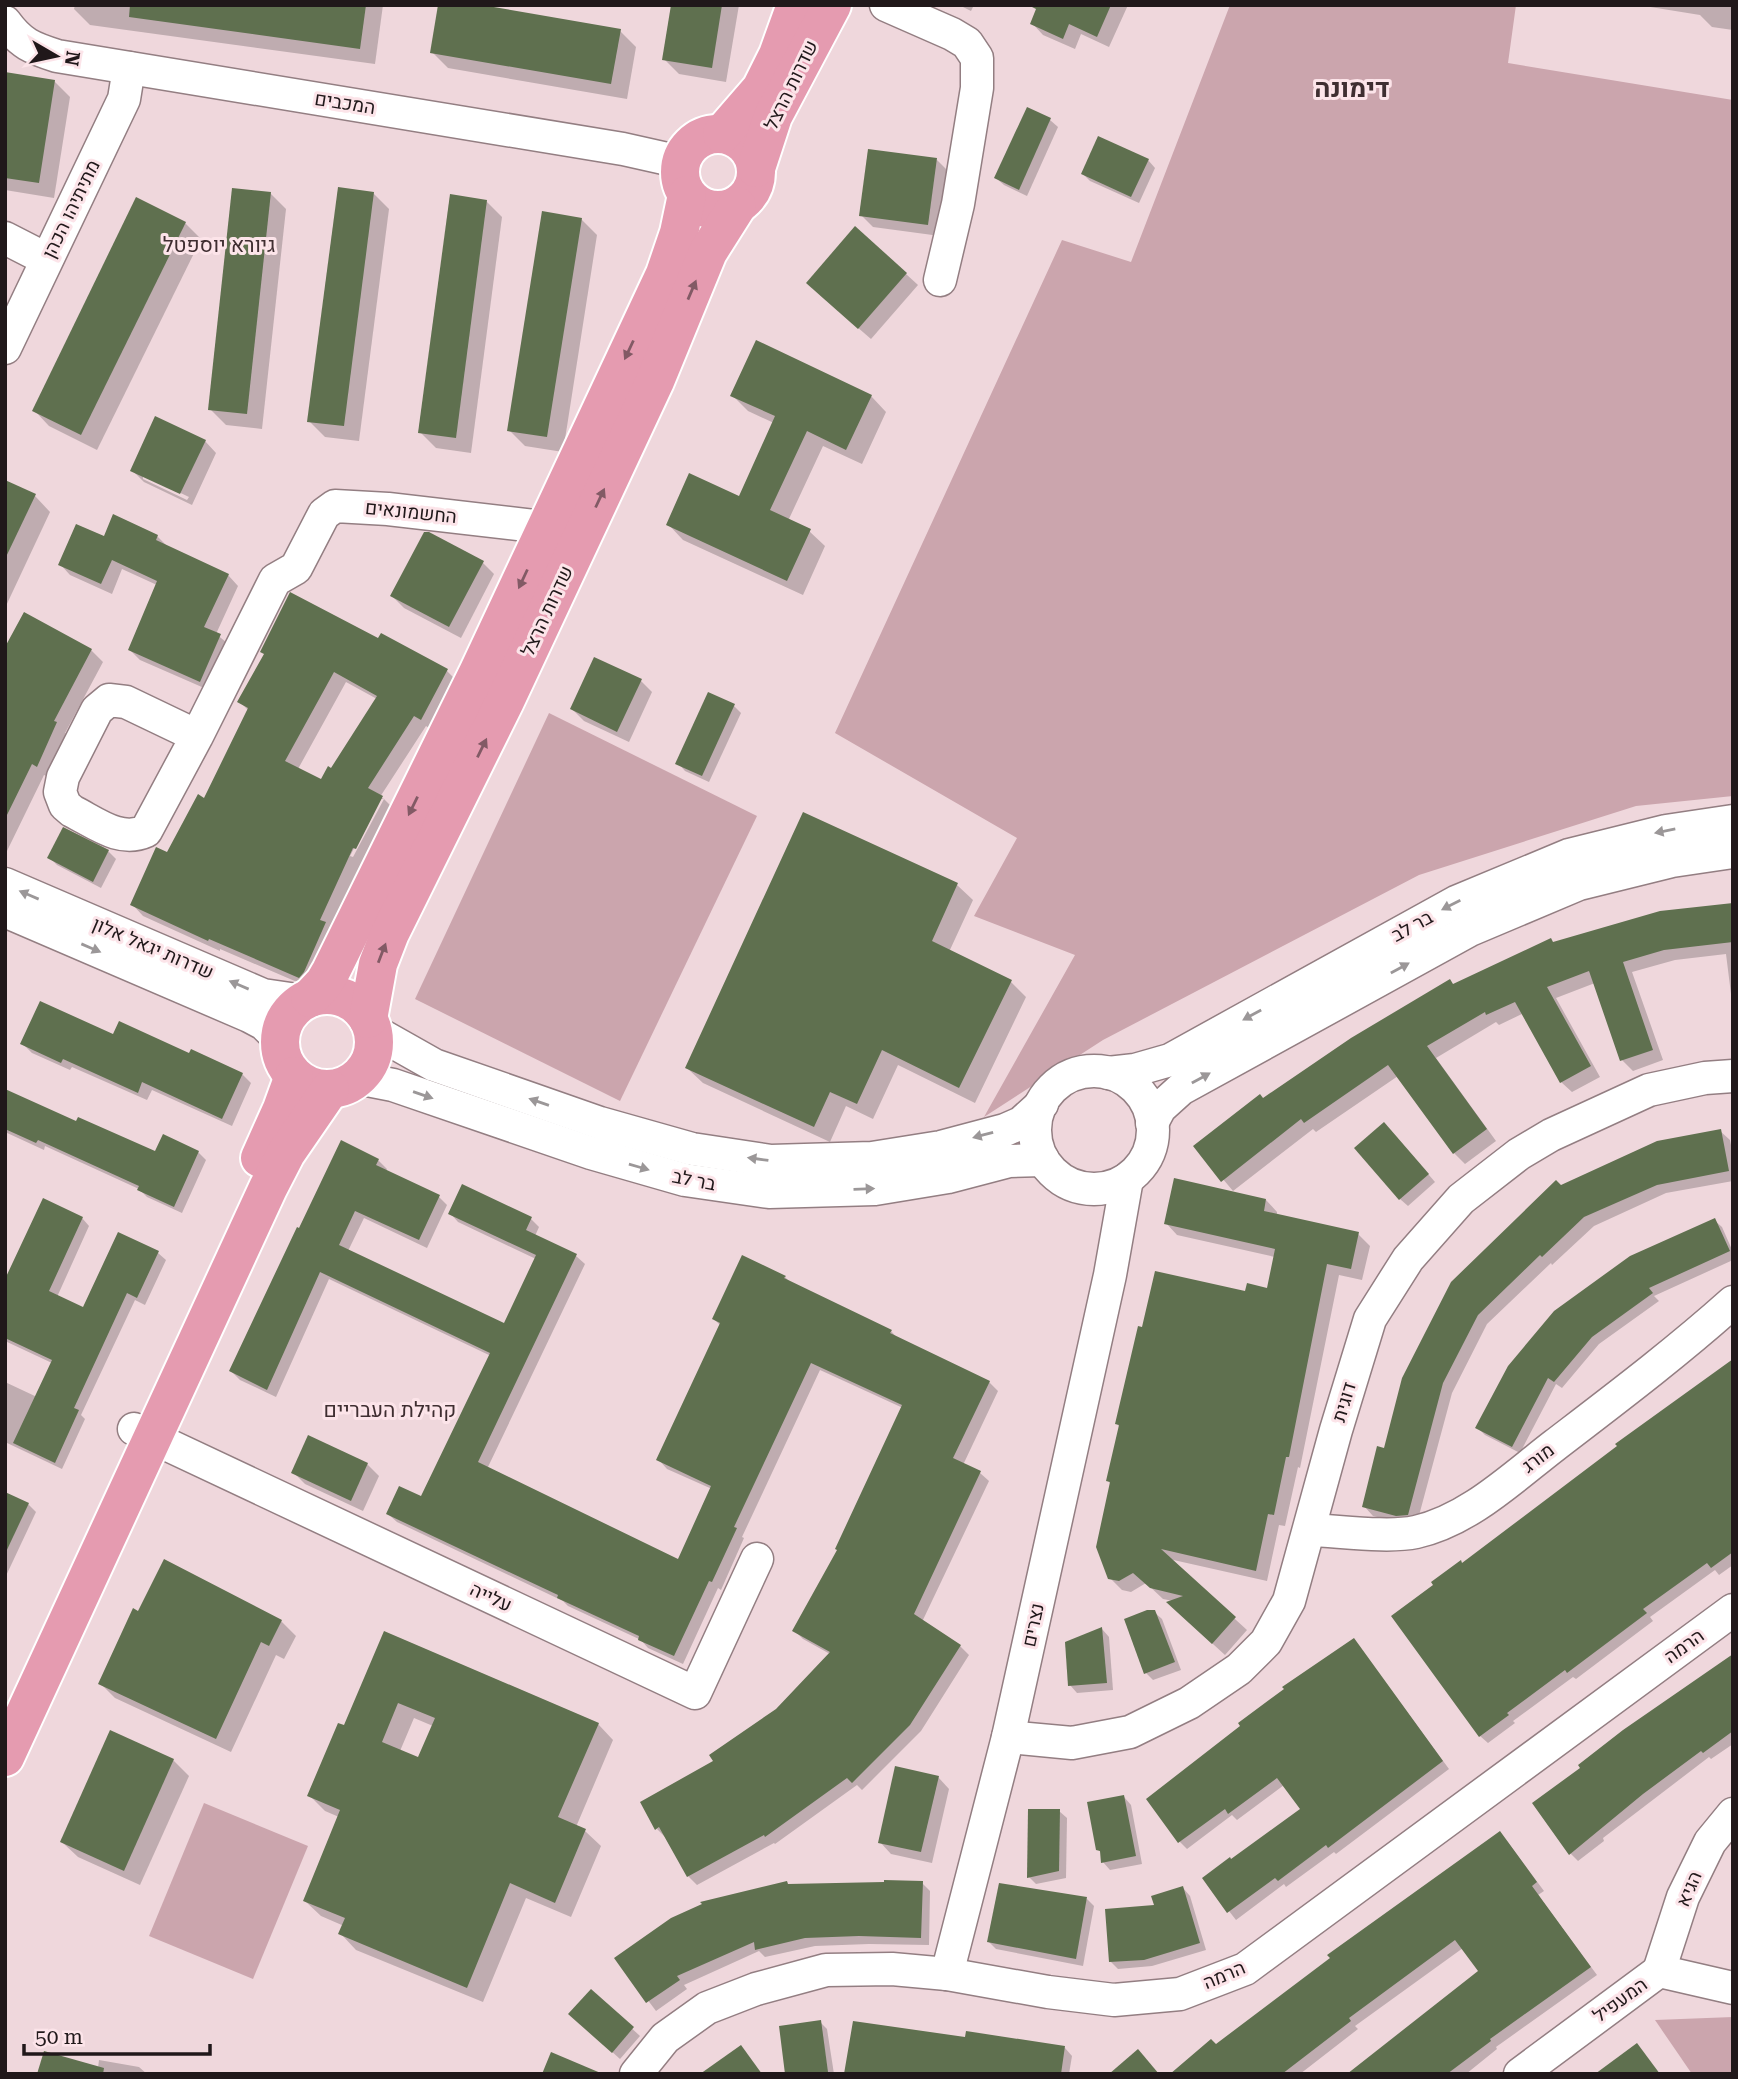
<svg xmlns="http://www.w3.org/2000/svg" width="1738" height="2079" viewBox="0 0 1738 2079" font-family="'Roboto Serif',Heebo,serif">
<rect width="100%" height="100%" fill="#efd7dc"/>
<g fill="#cba5ad">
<polygon points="1230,5 1516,5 1508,63 1733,100 1733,796 1636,806 1419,875 1103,1040 984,1117 1075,955 974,916 1017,838 835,733 1062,240 1131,262"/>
<polygon points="549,713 757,816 620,1101 415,999"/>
<polygon points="204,1803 308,1846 253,1979 149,1936"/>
<polygon points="1733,2017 1733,2074 1692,2074 1655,2020"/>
</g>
<g fill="#0003" fill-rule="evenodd">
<polygon points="75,5 383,5 375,64 90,25 74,9"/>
<polygon points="673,5 739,5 726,82 679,74 664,59"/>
<polygon points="959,5 974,5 971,11"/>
<polygon points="1040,5 1128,5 1109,47 1081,34 1075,49 1043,35 1032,23"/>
<polygon points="1638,5 1733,5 1733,30 1712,27 1700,15"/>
<polygon points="620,31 636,47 627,99 448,68 432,52"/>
<polygon points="5,74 54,81 70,97 54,198 5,190"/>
<polygon points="1050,120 1058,127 1027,196 1004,185 996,178"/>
<polygon points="937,160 948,171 940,236 873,227 861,215"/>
<polygon points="1148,160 1155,168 1139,203 1090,181 1083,174"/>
<polygon points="270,193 286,209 262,429 226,425 210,409"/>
<polygon points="373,193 389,209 359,441 325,437 309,421"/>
<polygon points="486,201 502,217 471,453 436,448 420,432"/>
<polygon points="581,219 597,235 563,452 525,446 509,430"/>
<polygon points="185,223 201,239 97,450 49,426 34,410"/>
<polygon points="906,274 918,285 871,339 820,295"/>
<polygon points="732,395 871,396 886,412 862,464 823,446 788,521 809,531 825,546 803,595 683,540 668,524 739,498 774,423 748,411"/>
<path d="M 205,441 L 216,453 L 192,505 L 144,482 L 132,470 ZM 143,475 L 189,497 L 187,500 L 143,479 Z"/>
<polygon points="5,482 35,496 50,512 5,608"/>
<polygon points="157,536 168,547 228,575 238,586 216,634 231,646 211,691 140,660 130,650 157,585 122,569 112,594 70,575 60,564 105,539"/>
<polygon points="483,563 494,574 461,638 404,608 392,596"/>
<path d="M 379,640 L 447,671 L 458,682 L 432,730 L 426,726 L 380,797 L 384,799 L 380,799 L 350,856 L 353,857 L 384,799 L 394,809 L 367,859 L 365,857 L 331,930 L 311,988 L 220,949 L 220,951 L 143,916 L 132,904 L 204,800 L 248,710 L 240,702 ZM 346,682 L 377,699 L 332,770 L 322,781 L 298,769 Z"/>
<polygon points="91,650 103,662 65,733 68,735 49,777 44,775 7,851 5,651"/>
<polygon points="640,680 652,692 629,742 584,721 572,709"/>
<polygon points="734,706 741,713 709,782 685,771 678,763"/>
<polygon points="108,851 116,859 101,888 57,865 50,858"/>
<polygon points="957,885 973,900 949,952 1011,982 1026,997 975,1103 898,1065 873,1119 846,1106 830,1142 703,1083 687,1068"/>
<polygon points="1733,905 1733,1010 1726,954 1675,960 1632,972 1663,1060 1633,1071 1622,1060 1595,983 1556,998 1600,1077 1572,1092 1561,1082 1524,1013 1499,1025 1496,1022 1436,1058 1496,1141 1465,1164 1454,1153 1398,1076 1316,1132 1313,1129 1233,1191 1196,1147 1263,1100 1454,985 1554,943"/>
<polygon points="114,1036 190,1055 242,1074 251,1083 232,1126 152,1090 147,1100 72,1067 70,1070 32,1053 23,1044"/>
<polygon points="5,1091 77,1124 156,1154 198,1152 206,1160 182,1213 147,1197 139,1189 45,1146 44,1150 5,1132"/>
<polygon points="1391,1131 1435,1182 1408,1206 1400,1199"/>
<polygon points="1720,1131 1730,1140 1733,1155 1733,1181 1666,1193 1594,1226 1552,1265 1551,1263 1487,1324 1452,1393 1417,1523 1407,1524 1373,1516 1364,1506 1386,1450 1561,1187"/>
<polygon points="378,1160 387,1169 386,1171 439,1197 447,1205 427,1248 364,1218 348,1251 505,1325 536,1259 458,1222 450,1213 531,1219 539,1227 535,1236 576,1256 585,1264 487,1469 678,1561 712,1489 667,1469 659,1460 721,1326 714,1319 785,1277 791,1283 891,1331 898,1339 989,1382 998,1391 963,1465 980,1473 989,1481 922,1622 960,1646 969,1655 921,1731 862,1790 857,1785 775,1844 774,1843 697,1885 688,1876 665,1837 657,1829 715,1762 777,1710 830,1654 803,1639 794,1630 839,1550 903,1408 820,1370 742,1537 744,1538 721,1590 718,1588 683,1664 648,1648 641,1640 568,1606 563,1601 397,1522 388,1514 422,1498 491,1356 329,1279 276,1397 240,1380 231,1371"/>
<polygon points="1266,1200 1277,1212 1277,1216 1358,1234 1370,1246 1362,1280 1339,1275 1300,1468 1298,1467 1285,1526 1279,1525 1267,1581 1169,1559 1247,1630 1225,1655 1180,1614 1173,1601 1163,1599 1146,1583 1131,1592 1122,1590 1110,1578 1111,1484 1108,1481 1120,1427 1117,1424 1247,1293 1268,1290 1275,1257 1177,1235 1166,1223"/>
<polygon points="82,1218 89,1226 57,1297 83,1309 119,1234 158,1253 166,1260 145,1305 135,1300 81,1415 85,1419 62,1469 5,1442 5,1382 37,1397 52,1363 5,1341 5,1281"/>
<polygon points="1714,1220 1722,1227 1733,1252 1733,1260 1654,1296 1659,1301 1599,1344 1562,1388 1556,1384 1520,1453 1485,1435 1478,1428"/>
<polygon points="1733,1361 1733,1565 1719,1575 1715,1570 1650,1617 1653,1621 1576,1679 1573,1677 1513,1721 1515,1723 1488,1743 1480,1736 1463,1565"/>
<polygon points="367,1464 379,1476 363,1511 305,1484 293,1472"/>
<polygon points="5,1494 28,1504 36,1512 5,1578"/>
<polygon points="1154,1612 1162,1619 1181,1670 1153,1680 1146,1673"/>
<polygon points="139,1613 281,1621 296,1636 284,1659 276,1655 231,1752 115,1698 100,1683"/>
<polygon points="1102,1629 1109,1637 1113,1690 1077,1693 1070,1685"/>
<path d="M 384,1634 L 598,1724 L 613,1740 L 576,1827 L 585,1831 L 601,1846 L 571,1917 L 526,1898 L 483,2002 L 356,1950 L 341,1934 L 344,1926 L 321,1916 L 305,1901 L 339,1817 L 325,1811 L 309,1795 L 345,1728 ZM 414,1718 L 433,1726 L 419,1759 L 400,1751 Z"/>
<polygon points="1354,1640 1449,1769 1336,1854 1334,1852 1286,1887 1284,1884 1236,1920 1204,1879 1232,1861 1302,1809 1284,1785 1237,1820 1232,1815 1187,1849 1179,1841 1286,1690"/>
<polygon points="1733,1657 1733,1744 1711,1759 1709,1757 1603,1838 1604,1841 1578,1861 1570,1853"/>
<polygon points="173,1760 189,1776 140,1885 78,1857 62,1842"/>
<polygon points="938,1777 949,1789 932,1863 891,1854 880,1842"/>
<polygon points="1124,1797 1131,1805 1142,1864 1110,1870 1103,1862 1102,1854 1098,1849"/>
<polygon points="1059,1811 1067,1818 1066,1878 1036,1884 1029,1877"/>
<polygon points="1507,1841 1544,1891 1538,1895 1597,1975 1496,2047 1497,2049 1466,2074 1352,2074 1480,1972 1463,1948 1355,2026 1358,2029 1300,2074 1277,2074 1216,2046"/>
<polygon points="922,1883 930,1891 929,1945 869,1944 815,1946 765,1957 759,1951 684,1985 687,1989 656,2011 617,1959 789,1886"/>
<polygon points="1183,1888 1190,1896 1206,1950 1152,1966 1118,1969 1110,1961 1156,1907"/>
<polygon points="1087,1899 1094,1906 1083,1966 996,1949 988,1941"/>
<polygon points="591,1991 640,2036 620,2059 578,2021"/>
<polygon points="820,2022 827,2029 834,2074 787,2074"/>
<polygon points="966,2039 1065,2048 1072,2056 1069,2074 846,2074"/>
<polygon points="99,2060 139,2067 147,2074 39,2074 98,2068"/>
</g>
<g fill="#5f704f" fill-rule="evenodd">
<polygon points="130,5 366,5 360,49 129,17"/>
<polygon points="438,5 482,5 621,29 611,84 430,53"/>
<polygon points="671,5 722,5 712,68 662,60"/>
<polygon points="1028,5 1111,5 1097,37 1069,24 1063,39 1030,24 1036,9"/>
<polygon points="5,72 55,80 39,183 5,178"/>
<polygon points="1027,107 1051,118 1019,190 994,178"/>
<polygon points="1098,136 1149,159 1131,197 1081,174"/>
<polygon points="868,149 937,158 928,225 859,216"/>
<polygon points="338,187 374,192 344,426 307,422"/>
<polygon points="232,188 271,192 247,414 208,410"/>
<polygon points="450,194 487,200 456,438 418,433"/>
<polygon points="136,197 186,222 81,435 32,411"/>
<polygon points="542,211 582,218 547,437 507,431"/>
<polygon points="855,226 907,273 858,329 806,283"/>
<polygon points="756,340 872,395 846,450 807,431 770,510 811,529 787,581 666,525 689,473 739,496 775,416 730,396"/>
<polygon points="155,416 206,440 180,494 130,471"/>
<polygon points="5,480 36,494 5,559"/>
<polygon points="113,514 158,535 156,540 229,574 204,627 221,634 200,682 128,650 157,581 112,560 101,584 58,565 76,524 104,536"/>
<polygon points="424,532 429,532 484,561 449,627 390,596"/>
<path d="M 290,592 L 378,638 L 381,633 L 448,669 L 421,720 L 414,716 L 368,788 L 383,796 L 356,849 L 353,848 L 320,920 L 326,922 L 304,972 L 299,978 L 209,939 L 208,941 L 130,905 L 156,847 L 167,852 L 198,794 L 204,798 L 248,708 L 237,702 L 264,654 L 260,652 ZM 334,672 L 377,696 L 331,768 L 328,766 L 321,779 L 285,761 Z"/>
<polygon points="24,612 92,649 54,721 57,722 37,767 32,764 5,819 5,647"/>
<polygon points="594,657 642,679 617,732 570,709"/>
<polygon points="708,692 735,704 702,776 675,764"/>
<polygon points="803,812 958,883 932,941 1012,980 959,1088 882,1050 857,1104 830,1092 814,1127 685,1068"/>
<polygon points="63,827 109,850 93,882 47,858"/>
<polygon points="1733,903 1733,942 1664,950 1623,962 1653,1050 1620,1061 1589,971 1547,987 1591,1066 1560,1083 1515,1002 1486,1015 1485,1012 1427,1046 1487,1129 1453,1154 1388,1065 1304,1123 1301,1119 1221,1182 1193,1146 1260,1094 1263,1098 1351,1038 1450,979 1453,984 1551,938 1553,942 1660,911"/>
<polygon points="40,1001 113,1034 119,1021 189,1053 191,1049 243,1073 222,1119 142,1082 138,1093 63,1059 61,1063 20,1044"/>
<polygon points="5,1089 76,1121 78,1117 155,1151 163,1134 199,1151 174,1207 137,1190 139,1186 38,1140 36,1143 5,1129"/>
<polygon points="1384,1122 1429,1174 1399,1200 1354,1148"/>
<polygon points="1721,1129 1729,1171 1657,1185 1584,1217 1542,1257 1540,1255 1478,1315 1443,1383 1408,1515 1396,1516 1362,1507 1377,1446 1384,1448 1402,1378 1451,1282 1556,1180 1561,1185 1657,1141"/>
<polygon points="341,1140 379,1159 376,1165 440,1195 419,1240 355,1211 339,1245 504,1323 536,1255 448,1214 462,1184 532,1217 526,1230 577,1254 478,1462 678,1559 711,1486 656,1460 720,1323 712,1319 742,1255 786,1276 784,1278 892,1330 890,1333 990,1381 953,1458 981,1471 914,1614 961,1645 910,1725 852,1783 847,1778 765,1837 764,1835 687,1877 659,1827 655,1830 640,1802 713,1761 709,1755 776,1709 830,1652 792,1631 837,1550 835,1549 902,1405 811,1363 734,1527 737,1528 712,1582 709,1581 674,1656 638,1640 639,1636 557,1598 558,1595 386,1514 399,1486 421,1496 490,1353 320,1272 267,1390 229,1371 297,1227 299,1228"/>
<polygon points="1174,1178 1266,1199 1264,1211 1359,1232 1351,1269 1327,1264 1289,1457 1286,1457 1274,1515 1268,1514 1256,1571 1161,1549 1236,1617 1212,1644 1166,1602 1183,1596 1150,1588 1133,1573 1119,1581 1108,1579 1096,1547 1110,1482 1106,1481 1119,1425 1115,1424 1138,1326 1142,1327 1155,1271 1245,1291 1247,1283 1267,1288 1275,1249 1164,1224"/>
<polygon points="43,1198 83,1217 49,1291 83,1307 118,1232 159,1251 137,1298 127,1293 74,1408 79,1410 55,1463 13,1443 52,1360 5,1338 5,1279"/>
<polygon points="1715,1218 1730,1251 1649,1288 1653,1293 1592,1337 1554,1382 1548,1378 1512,1447 1475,1428 1508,1366 1554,1311 1630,1256"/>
<polygon points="1733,1359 1733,1552 1711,1568 1707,1563 1643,1609 1647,1613 1567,1673 1565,1670 1507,1713 1509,1715 1479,1737 1391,1616 1433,1585 1431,1582 1461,1560 1462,1563 1617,1446 1615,1444"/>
<polygon points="308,1435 368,1463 351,1501 291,1473"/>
<polygon points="5,1492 29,1503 5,1554"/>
<polygon points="164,1559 282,1620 269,1646 261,1642 216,1739 98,1684 133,1608 138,1611"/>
<polygon points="1147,1610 1155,1610 1175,1662 1144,1674 1124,1619"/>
<polygon points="1102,1627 1107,1683 1068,1686 1065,1642"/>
<path d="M 384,1631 L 599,1723 L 558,1817 L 586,1829 L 555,1903 L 510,1883 L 467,1988 L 338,1934 L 345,1918 L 303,1901 L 340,1810 L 307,1796 L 338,1723 L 344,1725 ZM 398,1703 L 435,1718 L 418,1757 L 382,1742 Z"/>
<polygon points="1354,1638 1443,1761 1328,1848 1326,1845 1278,1881 1275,1878 1227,1913 1202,1878 1230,1857 1231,1859 1300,1809 1277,1778 1228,1814 1225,1809 1178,1843 1146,1799 1240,1726 1238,1723 1284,1689 1282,1687"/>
<polygon points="1733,1654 1733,1731 1703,1753 1701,1751 1643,1794 1569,1855 1532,1803 1580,1768 1578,1765 1623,1730"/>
<polygon points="110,1730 174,1759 124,1871 60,1842"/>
<polygon points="895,1766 939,1776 921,1852 878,1843"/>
<polygon points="1124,1795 1136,1856 1101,1863 1100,1851 1096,1850 1087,1802"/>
<polygon points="1028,1809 1060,1809 1059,1871 1027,1878"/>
<polygon points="1500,1831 1537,1882 1532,1886 1591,1967 1490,2039 1491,2041 1447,2074 1347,2074 1478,1971 1455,1940 1349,2018 1351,2021 1282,2074 1170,2074 1211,2039 1216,2044 1330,1958 1327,1955"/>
<polygon points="884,1880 923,1881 921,1938 859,1936 805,1938 755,1950 754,1942 677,1976 680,1980 646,2003 614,1958 671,1918 702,1904 700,1902 787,1881 788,1884 884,1882"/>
<polygon points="999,1883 1087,1897 1076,1959 987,1942"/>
<polygon points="1183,1886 1200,1943 1144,1960 1109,1962 1105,1909 1154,1905 1151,1896"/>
<polygon points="591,1989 634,2027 612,2053 568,2014"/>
<polygon points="821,2020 828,2072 785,2074 779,2026"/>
<polygon points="853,2021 965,2037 966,2031 1065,2046 1061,2074 844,2074"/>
<polygon points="1637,2043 1660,2074 1595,2074"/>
<polygon points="741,2045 762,2074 700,2074"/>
<polygon points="1138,2049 1159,2074 1109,2074"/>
<polygon points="44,2051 104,2068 103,2074 37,2074"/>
<polygon points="551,2052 603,2074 542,2074"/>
</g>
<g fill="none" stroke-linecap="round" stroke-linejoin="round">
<g stroke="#937e82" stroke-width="35">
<g id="minor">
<polyline points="886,5 952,34 967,43 977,58 977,88 958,204 940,280"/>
<path d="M 5,22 C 21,44 32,48 57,56 L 623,149 L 681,162"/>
<polyline points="5,238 46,259"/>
<polyline points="5,348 124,99 129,68"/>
<path d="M 197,736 L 126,702 L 109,700 L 97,710 L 63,777 L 60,792 L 65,805 L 72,811 C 96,823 120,843 146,831 L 197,736 L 275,580 L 296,568 L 324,514 L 335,506 L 388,509 L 569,530"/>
<polyline points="5,884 263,995 304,1001"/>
<polyline points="5,911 249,1016 264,1024 280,1040"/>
<polyline points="372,1030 434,1065 600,1123 692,1149 771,1161 872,1158 941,1147 1005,1130 1021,1123 1042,1104"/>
<circle cx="1094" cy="1130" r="59"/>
<polyline points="1108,1073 1135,1070 1170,1060 1456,902 1569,855 1666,831 1733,821"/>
<polyline points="357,1078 393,1085 591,1153 685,1180 769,1192 875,1189 948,1177 1009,1161 1043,1160"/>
<polyline points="1152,1123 1160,1108 1181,1089 1470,930 1579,884 1672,861 1733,852"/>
<polyline points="134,1429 695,1693 757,1559"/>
<path d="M 1310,1530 C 1339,1531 1388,1538 1416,1532 C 1469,1520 1512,1478 1555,1445 C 1615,1399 1676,1353 1733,1302"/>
<polyline points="1008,1737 1072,1743 1130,1732 1189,1703 1239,1669 1266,1642 1289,1601 1336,1430 1370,1319 1408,1259 1461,1199 1519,1154 1551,1135 1649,1090 1705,1078 1733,1076"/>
<polyline points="1659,1971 1683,1897 1710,1842 1733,1814"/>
<polyline points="947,1974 1008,1737 1110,1275 1127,1179"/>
<polyline points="636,2074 665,2038 707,2008 756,1989 826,1970 892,1969 947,1974 1048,1992 1114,2000 1180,1994 1245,1969 1733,1610"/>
<polyline points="1520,2074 1659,1971 1733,1988"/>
</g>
</g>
<g stroke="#fff" stroke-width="42">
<g id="major">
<circle cx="718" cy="172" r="38"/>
<polyline points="722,134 761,89 778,55 796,5"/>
<polyline points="756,168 773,116 832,5"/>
<circle cx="327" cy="1042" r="47"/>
<polyline points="310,998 324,983 331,971 478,673 665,274 679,233 687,195"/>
<polyline points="368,1019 378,964 390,933 505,701 655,381 708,252 737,206"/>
<polyline points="260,1158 282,1109 294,1076"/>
<polyline points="5,1757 268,1188 286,1153 330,1089"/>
</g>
</g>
<use href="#minor" stroke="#fff" stroke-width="32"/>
<use href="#major" stroke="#e59bb0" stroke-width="38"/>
</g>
<defs><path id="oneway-solid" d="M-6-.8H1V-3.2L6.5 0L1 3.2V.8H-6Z" transform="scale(1.75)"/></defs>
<g fill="#825a65">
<use href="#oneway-solid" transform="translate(692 290) rotate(-67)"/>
<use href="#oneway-solid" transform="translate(629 350) rotate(115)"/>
<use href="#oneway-solid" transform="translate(600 498) rotate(-65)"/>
<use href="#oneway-solid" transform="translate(523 579) rotate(115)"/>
<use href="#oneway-solid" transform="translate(482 748) rotate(-64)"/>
<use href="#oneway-solid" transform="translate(413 806) rotate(116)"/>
<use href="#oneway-solid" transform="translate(382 953) rotate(-69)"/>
</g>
<g fill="#9b9798">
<use href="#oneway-solid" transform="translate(1665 831) rotate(169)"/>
<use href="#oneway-solid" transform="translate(29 895) rotate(-157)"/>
<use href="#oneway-solid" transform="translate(1451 905) rotate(153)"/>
<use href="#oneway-solid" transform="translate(91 948) rotate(23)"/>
<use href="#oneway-solid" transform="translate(1400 968) rotate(-29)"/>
<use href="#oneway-solid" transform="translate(239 985) rotate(-157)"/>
<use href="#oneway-solid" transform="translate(1252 1015) rotate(151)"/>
<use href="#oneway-solid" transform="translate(1201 1078) rotate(-29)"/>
<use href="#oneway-solid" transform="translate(423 1095) rotate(19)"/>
<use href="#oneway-solid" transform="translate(539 1102) rotate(-161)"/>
<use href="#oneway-solid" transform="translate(983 1135) rotate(165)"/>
<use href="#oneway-solid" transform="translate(758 1159) rotate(-172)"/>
<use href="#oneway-solid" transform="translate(639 1167) rotate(16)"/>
<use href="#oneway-solid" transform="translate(864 1189) rotate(-2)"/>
</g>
<g text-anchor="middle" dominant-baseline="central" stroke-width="6" stroke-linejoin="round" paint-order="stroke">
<g font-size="19" fill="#20181a" stroke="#fce4e9">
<text transform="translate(791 85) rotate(-64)">שדרות הרצל</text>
<text transform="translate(345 103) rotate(9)">המכבים</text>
<text transform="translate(71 209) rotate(-64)">מתיתיהו הכהן</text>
<text transform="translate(411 512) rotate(6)">החשמונאים</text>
<text transform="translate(547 611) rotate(-65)">שדרות הרצל</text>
<text transform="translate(1412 926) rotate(-29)">בר לב</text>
<text transform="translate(153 948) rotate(23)">שדרות יגאל אלון</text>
<text transform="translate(694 1180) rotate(11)">בר לב</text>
<text transform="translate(1344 1402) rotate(-73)">דוגית</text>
<text transform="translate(1538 1458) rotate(-37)">מורג</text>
<text transform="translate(491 1597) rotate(25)">עלייה</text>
<text transform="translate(1033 1625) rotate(-78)">נצרים</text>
<text transform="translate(1684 1646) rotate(-36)">הרמה</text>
<text transform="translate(1689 1889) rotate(-67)">הגיא</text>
<text transform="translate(1224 1975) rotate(-23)">הרמה</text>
<text transform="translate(1620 2000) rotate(-36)">המעפיל</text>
</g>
<g font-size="21" fill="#3f2e31" stroke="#fce4e9">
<text x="219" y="245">גיורא יוספטל</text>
<text x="390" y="1410">קהילת העבריים</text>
</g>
<g font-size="26" font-weight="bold" fill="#3f2e31" stroke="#fce4e9">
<text x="1352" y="88">דימונה</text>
</g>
</g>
<rect width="1738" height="2079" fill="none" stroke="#20181a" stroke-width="14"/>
<g transform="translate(56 56) rotate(99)" stroke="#fce4e9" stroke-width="5" paint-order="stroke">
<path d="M0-5L12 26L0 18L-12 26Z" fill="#20181a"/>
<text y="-10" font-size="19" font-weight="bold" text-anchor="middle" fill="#20181a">N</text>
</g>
<path d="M24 2044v10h186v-10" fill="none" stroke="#20181a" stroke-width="3.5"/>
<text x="35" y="2044" font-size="21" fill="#20181a" stroke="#fce4e9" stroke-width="5" paint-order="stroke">50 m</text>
</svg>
